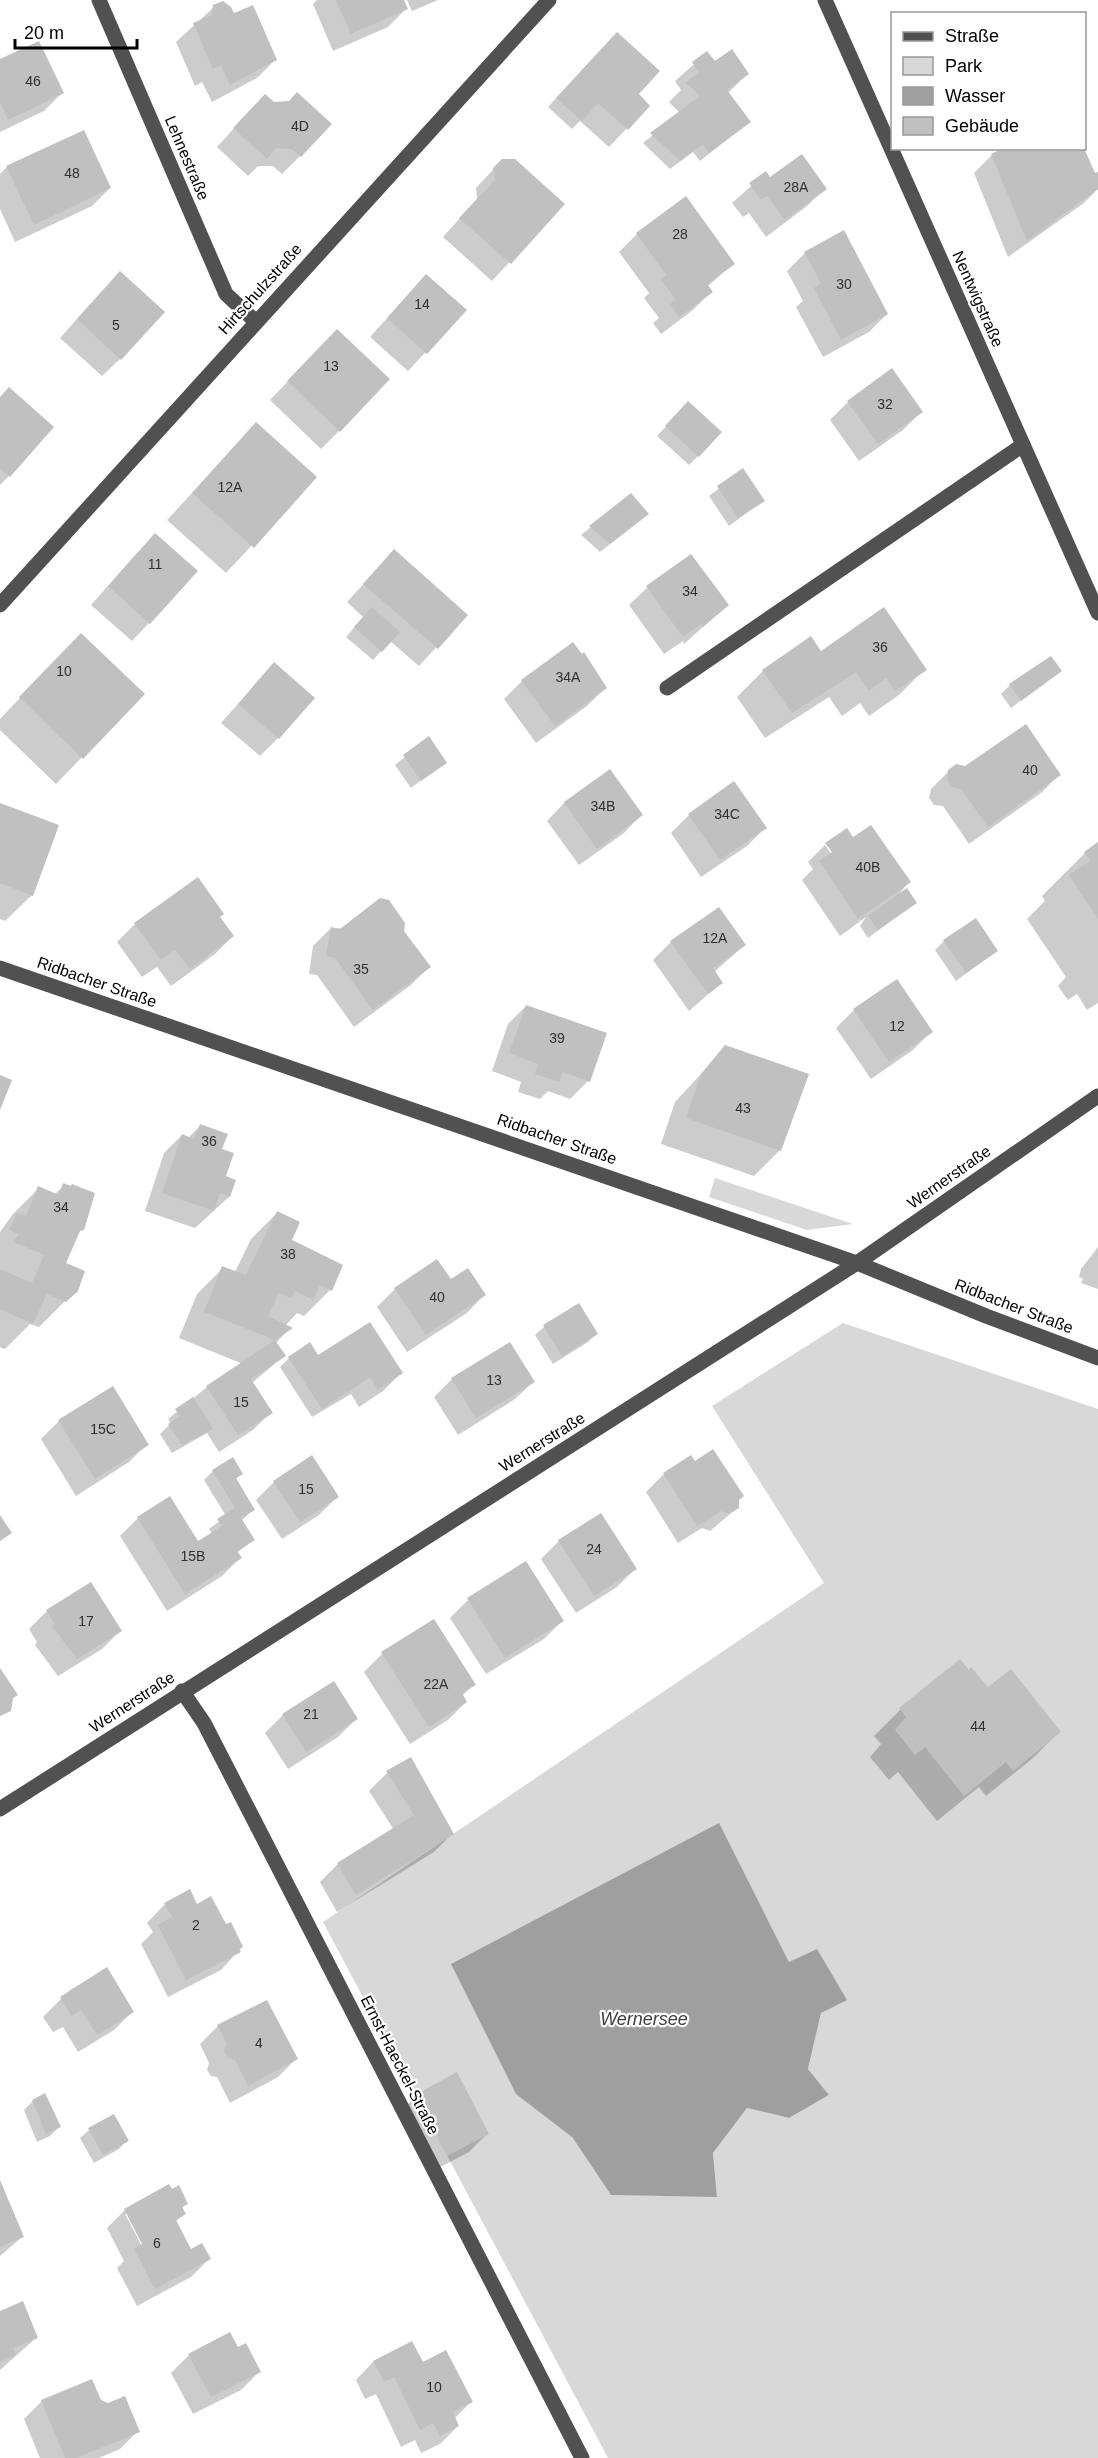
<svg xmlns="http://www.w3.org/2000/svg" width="1098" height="2458" viewBox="0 0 1098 2458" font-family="Arial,sans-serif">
<rect width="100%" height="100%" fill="#fff"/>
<g fill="#d8d8d8" fill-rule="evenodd">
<polygon points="715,1178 853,1224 807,1230 709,1197"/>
<path d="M 843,1323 L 1098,1409 L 1098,2458 L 608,2458 L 323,1922 L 824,1583 L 712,1406 ZM 719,1824 L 789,1962 L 847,1999 L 821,2013 L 808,2069 L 829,2095 L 789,2118 L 747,2108 L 713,2153 L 717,2196 L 611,2195 L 572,2137 Z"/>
</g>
<polygon fill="#9f9f9f" points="719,1823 789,1962 817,1949 847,2000 821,2013 808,2069 829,2095 789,2118 747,2108 713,2153 717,2197 611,2195 572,2137 516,2094 451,1964"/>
<g fill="#0003" fill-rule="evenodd">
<polygon points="317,0 402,0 406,9 388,27 333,51 313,4"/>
<polygon points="407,0 438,0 412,11"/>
<polygon points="214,7 233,15 275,60 257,78 212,102 202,82 195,86 176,42"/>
<polygon points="599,52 648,106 609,147 580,121 572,129 548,107"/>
<polygon points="707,53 715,63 747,74 728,93 749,122 700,161 693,152 670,169 643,143 680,113 669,102 681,90 675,81"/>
<polygon points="0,61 62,93 44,111 0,132"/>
<polygon points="274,103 300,156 282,174 273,166 258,166 248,176 217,147 247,114"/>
<polygon points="992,155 1098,176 1098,189 1084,203 1008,257 974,173"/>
<polygon points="502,160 563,204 492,281 443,237 477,199 476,188"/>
<polygon points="7,167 110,188 92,206 15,242 0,209 0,174"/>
<polygon points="766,173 770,179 825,188 807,206 766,237 749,213 743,217 732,203"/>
<polygon points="637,234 733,264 707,287 711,292 693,310 661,334 653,323 659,318 644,298 649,293 619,252"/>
<polygon points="805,253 887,314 869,332 823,357 796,307 803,301 787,271"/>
<polygon points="102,291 120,359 102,376 60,338"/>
<polygon points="409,294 465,310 408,371 370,337"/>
<polygon points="319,349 339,431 321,449 270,400"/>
<polygon points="0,398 9,476 0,485"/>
<polygon points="848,402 921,412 903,430 859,461 830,420"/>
<polygon points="679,412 698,456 689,465 657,436"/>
<polygon points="256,424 315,477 226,573 167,520"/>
<polygon points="743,470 763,501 729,526 709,496"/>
<polygon points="631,495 638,522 600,552 581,535"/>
<polygon points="394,551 466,615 419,666 390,641 373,660 346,637 363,617 347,602"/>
<polygon points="137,553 149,623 132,641 91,605"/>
<polygon points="647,588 727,605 684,644 683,641 664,654 629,605"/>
<polygon points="573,644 605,688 587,706 536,743 504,699 522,681"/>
<polygon points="821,653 925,669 899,695 869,716 860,703 842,716 829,697 765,738 737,697 763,671"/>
<polygon points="55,661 143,694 56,784 0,730 0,719"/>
<polygon points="274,664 278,738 260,756 221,723"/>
<polygon points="1060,671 1011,708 1001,694 1010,685"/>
<polygon points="428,739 445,762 411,788 395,765"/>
<polygon points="610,771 641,815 624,833 579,865 547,821 564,803"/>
<polygon points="949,771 1059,775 1041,793 969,844 943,806 934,805 929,798 931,789"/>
<polygon points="0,804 32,895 5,921 0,919"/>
<polygon points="689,815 765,828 747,846 701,877 671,833"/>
<polygon points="852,839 909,882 895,899 915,903 868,938 860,926 866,917 840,936 802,880 813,869 808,862 825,845 834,858"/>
<polygon points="1098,844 1098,1003 1087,1010 1077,994 1068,1000 1058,986 1066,977 1027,919 1045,901 1042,896 1085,853"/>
<polygon points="719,909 745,945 714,972 721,983 689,1011 653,960 671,942"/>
<polygon points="218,918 233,936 215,954 171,986 157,967 142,977 117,942 135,924"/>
<polygon points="331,928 403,931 429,967 411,985 354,1027 317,975 309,974 313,946"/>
<polygon points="944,941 996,951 956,981 935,950"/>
<polygon points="526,1006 588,1081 570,1099 548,1091 540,1099 518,1092 521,1082 492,1071 508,1024"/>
<polygon points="854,1010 931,1032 913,1050 871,1079 836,1028"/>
<polygon points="726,1047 780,1150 754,1176 661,1144 675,1102"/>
<polygon points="200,1126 221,1149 224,1177 234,1181 229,1197 195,1228 145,1211 164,1153 182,1135 188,1138"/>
<polygon points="64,1185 82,1229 77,1234 65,1264 76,1290 39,1327 30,1324 5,1349 0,1347 0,1232 13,1214 39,1188 54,1195"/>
<polygon points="277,1213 290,1241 330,1290 304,1316 297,1313 285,1326 290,1328 276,1343 284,1356 252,1383 271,1412 253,1430 219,1452 207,1433 172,1453 160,1434 171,1423 168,1419 207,1387 243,1364 179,1338 197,1294 223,1268 235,1272 251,1239"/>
<polygon points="1098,1247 1098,1289 1081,1283 1083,1279 1079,1277 1081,1269"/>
<polygon points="437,1261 450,1282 484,1295 467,1313 407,1352 377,1307 395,1289"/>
<polygon points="578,1305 596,1334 588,1342 553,1364 535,1335 544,1327"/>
<polygon points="509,1344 533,1382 515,1399 458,1435 434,1397 452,1379"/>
<polygon points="289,1358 318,1358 401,1373 383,1391 359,1407 351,1394 312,1417 280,1367"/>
<polygon points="59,1421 147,1444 129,1462 76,1496 41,1439"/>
<polygon points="690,1457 737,1508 710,1531 702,1528 678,1543 646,1492 664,1474"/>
<polygon points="213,1471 241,1473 235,1480 253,1510 241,1521 253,1540 237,1553 240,1558 222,1576 167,1611 120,1536 138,1518 198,1543 212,1534 209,1529 226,1516 204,1480"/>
<polygon points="274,1482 337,1497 319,1515 282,1539 256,1500"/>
<polygon points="559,1541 635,1569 617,1587 576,1613 541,1559"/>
<polygon points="468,1600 562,1621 544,1639 486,1674 450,1618"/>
<polygon points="47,1611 120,1631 102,1649 58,1676 35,1645 37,1642 29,1629"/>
<polygon points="382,1654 474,1684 462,1696 466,1702 448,1720 410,1744 364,1672"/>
<polygon points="960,1662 988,1690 1059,1732 1033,1758 986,1796 979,1787 937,1821 898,1772 889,1780 870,1757 881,1744 874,1736 900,1710"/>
<polygon points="283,1715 356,1719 338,1737 288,1769 265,1733"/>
<polygon points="387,1773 452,1834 434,1852 337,1912 320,1882 338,1864 394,1830 369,1791"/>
<polygon points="189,1891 197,1906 225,1926 242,1947 221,1970 168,1997 141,1944 153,1932 147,1923 164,1905"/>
<polygon points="107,1969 132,2012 114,2030 78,2052 63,2027 53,2032 43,2017 70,1990"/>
<polygon points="218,2026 296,2059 278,2077 230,2103 217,2077 211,2076 207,2070 209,2063 200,2044"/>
<polygon points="416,2096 487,2134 469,2152 429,2173 398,2114"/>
<polygon points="33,2101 59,2127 50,2136 37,2142 24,2110"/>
<polygon points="113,2116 127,2140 119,2149 94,2163 80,2138 89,2130"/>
<polygon points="0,2184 22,2237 0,2256"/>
<path d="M 169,2186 L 186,2204 L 181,2209 L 184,2214 L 175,2222 L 190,2251 L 209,2259 L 191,2277 L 137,2306 L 117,2268 L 124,2261 L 107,2228 L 125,2210 ZM 125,2214 L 128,2214 L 147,2250 L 145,2252 Z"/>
<polygon points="0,2312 36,2338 0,2370"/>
<polygon points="411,2343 423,2364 471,2402 454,2419 458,2426 440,2444 421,2453 415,2440 401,2447 376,2394 365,2399 356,2380 373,2362"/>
<polygon points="237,2349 259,2372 241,2390 193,2414 171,2373 189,2355"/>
<polygon points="42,2401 99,2401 138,2431 120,2449 99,2458 40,2458 24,2419"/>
</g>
<g fill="#c0c0c0">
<polygon points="336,0 404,0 408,9 351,34"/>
<polygon points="223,1 231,7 234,13 253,5 277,60 230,85 221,65 213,69 193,23 212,15 213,5"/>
<polygon points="617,32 660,71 639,94 650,106 628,130 598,103 582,121 556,98"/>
<polygon points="39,41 64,93 8,120 0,102 0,59"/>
<polygon points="732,49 749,74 727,90 751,122 709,153 703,144 680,161 650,133 700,96 686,83 699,72 692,62 707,51 715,61"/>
<polygon points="297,92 332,124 301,157 291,149 276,148 267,159 233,128 265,94 274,102 289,101"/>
<polygon points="84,130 111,188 34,225 6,166"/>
<polygon points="1003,148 1084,148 1095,173 1098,172 1098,189 1027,241 991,154"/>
<polygon points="802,154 827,189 785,220 767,196 761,200 749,183 766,171 770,177"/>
<polygon points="502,159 515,159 565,204 511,264 459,218 495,180 493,168"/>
<polygon points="686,196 735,264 707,284 713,292 679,317 670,304 676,300 661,279 666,275 636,233"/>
<polygon points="844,230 888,314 841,340 814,288 821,283 804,252"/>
<polygon points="120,271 165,312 121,360 77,319"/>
<polygon points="426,274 467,310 427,354 387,318"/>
<polygon points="337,329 390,379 340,432 287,381"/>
<polygon points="892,368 923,412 878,444 847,401"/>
<polygon points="9,387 54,427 10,477 0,468 0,397"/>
<polygon points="688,401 722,432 699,457 665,426"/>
<polygon points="256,422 317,477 254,548 192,493"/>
<polygon points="743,468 765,501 738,518 717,486"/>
<polygon points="631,493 649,514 610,544 589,526"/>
<polygon points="155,533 198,571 150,624 108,586"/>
<polygon points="394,549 468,615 438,649 363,584"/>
<polygon points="691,554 729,605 703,627 701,624 683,637 646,586"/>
<polygon points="372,607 400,632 382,652 354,627"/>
<polygon points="884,607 927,670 895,691 886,678 869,691 856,672 792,713 762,670 811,636 821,651"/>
<polygon points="81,633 145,694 83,759 19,697"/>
<polygon points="573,642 582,654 584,652 607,688 555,726 521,680"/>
<polygon points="1051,656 1062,671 1021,701 1009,684"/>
<polygon points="274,662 315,698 279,739 238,704"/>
<polygon points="1026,724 1061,775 988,827 961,789 952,787 947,779 948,770 956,764 965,766"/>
<polygon points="429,736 447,763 421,781 403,755"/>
<polygon points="610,769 643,815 597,849 564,802"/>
<polygon points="734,781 767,828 720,860 688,814"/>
<polygon points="0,803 59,825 33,896 0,883"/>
<polygon points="871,825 911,882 858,919 819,861 832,852 825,843 847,828 853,837"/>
<polygon points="1098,842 1098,919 1069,875 1090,861 1084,852"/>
<polygon points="198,877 224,914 220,917 234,936 190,969 175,950 161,960 134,923"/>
<polygon points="907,888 917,903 878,930 868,916"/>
<polygon points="380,898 389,900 405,923 404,931 431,967 373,1010 335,958 326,956 331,927 340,929"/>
<polygon points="719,907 746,945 713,968 723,983 708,994 670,941"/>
<polygon points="976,918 998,951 966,973 943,940"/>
<polygon points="897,979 933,1032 889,1062 853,1009"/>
<polygon points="526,1005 607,1033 590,1082 563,1072 559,1082 535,1074 538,1064 509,1053"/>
<polygon points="725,1045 809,1074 781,1151 686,1118 701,1074"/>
<polygon points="0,1075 12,1080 0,1110"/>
<polygon points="200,1124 228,1134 222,1149 234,1153 226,1176 236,1180 230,1197 220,1193 214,1211 162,1193 182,1134 194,1139"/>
<polygon points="63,1183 71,1186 72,1184 95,1193 84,1230 80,1231 66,1263 85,1271 78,1291 66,1302 47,1294 33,1324 0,1309 0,1269 32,1283 44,1255 14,1242 18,1234 9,1230 17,1213 26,1216 38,1186 59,1195"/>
<polygon points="277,1211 300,1222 292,1240 343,1265 332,1291 320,1285 313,1300 295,1291 291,1298 279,1293 268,1316 293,1328 275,1340 286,1356 251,1379 273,1413 238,1435 206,1386 275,1340 204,1312 222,1266 246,1275"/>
<polygon points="437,1259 451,1279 468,1268 486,1295 426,1335 394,1288"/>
<polygon points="579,1303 598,1334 562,1356 543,1325"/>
<polygon points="370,1322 403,1373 378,1390 370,1377 322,1409 288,1357 310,1342 318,1355"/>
<polygon points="510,1342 535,1382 476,1418 451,1378"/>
<polygon points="113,1386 149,1445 95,1479 58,1420"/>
<polygon points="193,1397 213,1429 182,1445 168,1424 180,1416 175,1409"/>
<polygon points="713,1449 744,1496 739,1500 739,1508 729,1514 721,1511 697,1526 663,1473 691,1455 695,1461"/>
<polygon points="312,1455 339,1497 300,1522 273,1481"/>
<polygon points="233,1457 243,1474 236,1478 255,1510 241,1518 255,1540 237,1551 242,1558 185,1594 137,1517 170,1496 198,1541 222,1526 217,1519 235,1508 212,1470"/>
<polygon points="601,1513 637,1569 594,1596 558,1540"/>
<polygon points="0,1515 12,1533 0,1541"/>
<polygon points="526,1561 564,1621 505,1658 467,1598"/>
<polygon points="91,1582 122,1631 77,1659 52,1626 55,1624 46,1610"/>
<polygon points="434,1619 476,1685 462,1693 467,1702 429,1727 381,1652"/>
<polygon points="960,1659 969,1670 971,1667 988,1687 1011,1669 1061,1732 1013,1771 1006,1762 964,1796 925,1747 915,1755 895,1730 906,1717 899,1708"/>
<polygon points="0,1668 18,1695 13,1698 11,1711 0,1716"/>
<polygon points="334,1681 358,1719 306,1752 282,1714"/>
<polygon points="411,1757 454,1834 356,1895 337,1863 414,1815 386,1771"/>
<polygon points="190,1889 197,1904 211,1896 226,1924 231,1922 243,1947 239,1949 241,1952 186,1980 158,1925 172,1917 164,1903"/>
<polygon points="107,1967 134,2012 97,2035 81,2010 71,2016 60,1997"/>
<polygon points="267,2000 298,2059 248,2086 235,2060 228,2058 224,2051 227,2044 217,2025"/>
<polygon points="457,2072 489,2134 447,2156 415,2095"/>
<polygon points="45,2093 61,2127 46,2134 32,2100"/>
<polygon points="114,2114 129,2141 103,2155 88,2128"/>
<polygon points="0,2180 24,2237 0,2247"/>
<polygon points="169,2184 172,2189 179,2185 188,2204 182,2207 186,2214 176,2220 191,2249 202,2243 211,2259 155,2289 134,2249 142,2244 124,2209"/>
<polygon points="23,2301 38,2338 13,2348 16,2355 0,2362 0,2311"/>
<polygon points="230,2332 238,2347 246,2343 261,2372 211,2397 188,2354"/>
<polygon points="412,2341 423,2362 446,2350 473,2402 453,2412 459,2426 440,2436 433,2423 420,2430 394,2377 384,2382 373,2361"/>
<polygon points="92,2379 101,2400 108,2403 125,2396 140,2432 76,2458 65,2458 41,2400"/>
</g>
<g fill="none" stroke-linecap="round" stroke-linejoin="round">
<g stroke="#515151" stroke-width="15">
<polyline points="99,0 226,294 255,321"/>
<polyline points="825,0 1098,613"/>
<polyline points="0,605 549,0"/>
<polyline points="667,688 1023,445"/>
<polyline points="0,968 857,1263 986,1316 1098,1358"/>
<polyline points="182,1691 204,1723 582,2458"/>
<polyline points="0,1809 857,1263 1098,1096"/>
</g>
</g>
<g text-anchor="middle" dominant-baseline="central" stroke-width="4.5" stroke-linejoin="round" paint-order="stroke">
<g font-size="14" fill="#303030">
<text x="33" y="81">46</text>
<text x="300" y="126">4D</text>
<text x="72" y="173">48</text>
<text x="796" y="187">28A</text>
<text x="680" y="234">28</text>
<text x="844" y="284">30</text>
<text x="422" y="304">14</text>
<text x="116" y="325">5</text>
<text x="331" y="366">13</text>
<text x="885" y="404">32</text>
<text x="230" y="487">12A</text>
<text x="155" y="564">11</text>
<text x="690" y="591">34</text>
<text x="880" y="647">36</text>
<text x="64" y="671">10</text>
<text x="568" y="677">34A</text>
<text x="1030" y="770">40</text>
<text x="603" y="806">34B</text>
<text x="727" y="814">34C</text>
<text x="868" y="867">40B</text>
<text x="715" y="938">12A</text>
<text x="361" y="969">35</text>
<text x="897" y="1026">12</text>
<text x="557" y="1038">39</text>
<text x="743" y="1108">43</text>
<text x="209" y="1141">36</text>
<text x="61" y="1207">34</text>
<text x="288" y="1254">38</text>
<text x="437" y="1297">40</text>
<text x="494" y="1380">13</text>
<text x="241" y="1402">15</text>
<text x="103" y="1429">15C</text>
<text x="306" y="1489">15</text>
<text x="594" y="1549">24</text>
<text x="193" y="1556">15B</text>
<text x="86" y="1621">17</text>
<text x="436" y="1684">22A</text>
<text x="311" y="1714">21</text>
<text x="978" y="1726">44</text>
<text x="196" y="1925">2</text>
<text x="259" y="2043">4</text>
<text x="157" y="2243">6</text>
<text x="434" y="2387">10</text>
</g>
<g font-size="16" fill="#000" stroke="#fff">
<text transform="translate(187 158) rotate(67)">Lehnestraße</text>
<text transform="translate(260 289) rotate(-48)">Hirtschulzstraße</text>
<text transform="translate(978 299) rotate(66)">Nentwigstraße</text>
<text transform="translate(97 982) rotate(19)">Ridbacher Straße</text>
<text transform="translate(557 1139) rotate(19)">Ridbacher Straße</text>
<text transform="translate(949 1177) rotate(-35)">Wernerstraße</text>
<text transform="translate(1014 1306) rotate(21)">Ridbacher Straße</text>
<text transform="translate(542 1442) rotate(-32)">Wernerstraße</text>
<text transform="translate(132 1702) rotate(-33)">Wernerstraße</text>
<text transform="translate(400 2065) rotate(63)">Ernst-Haeckel-Straße</text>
</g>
<g font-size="18" font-style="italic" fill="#404040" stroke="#fff">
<text x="644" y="2019">Wernersee</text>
</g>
</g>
<rect x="891" y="12" width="195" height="138" fill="#ffffff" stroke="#999999" stroke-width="1.5"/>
<rect x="903" y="32" width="30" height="9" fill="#515151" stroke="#999999" stroke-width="1.5"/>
<text x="945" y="42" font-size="18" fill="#000000">Straße</text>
<rect x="903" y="57" width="30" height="18" fill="#d8d8d8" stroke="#999999" stroke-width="1.5"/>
<text x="945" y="72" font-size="18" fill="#000000">Park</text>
<rect x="903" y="87" width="30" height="18" fill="#9f9f9f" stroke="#999999" stroke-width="1.5"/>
<text x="945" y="102" font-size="18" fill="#000000">Wasser</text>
<rect x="903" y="117" width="30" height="18" fill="#c0c0c0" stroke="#999999" stroke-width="1.5"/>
<text x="945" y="132" font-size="18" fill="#000000">Gebäude</text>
<path d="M15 39v9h122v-9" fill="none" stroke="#000000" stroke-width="3"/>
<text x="24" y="39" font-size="18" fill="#000000" stroke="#ffffff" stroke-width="4.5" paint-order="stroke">20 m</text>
</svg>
